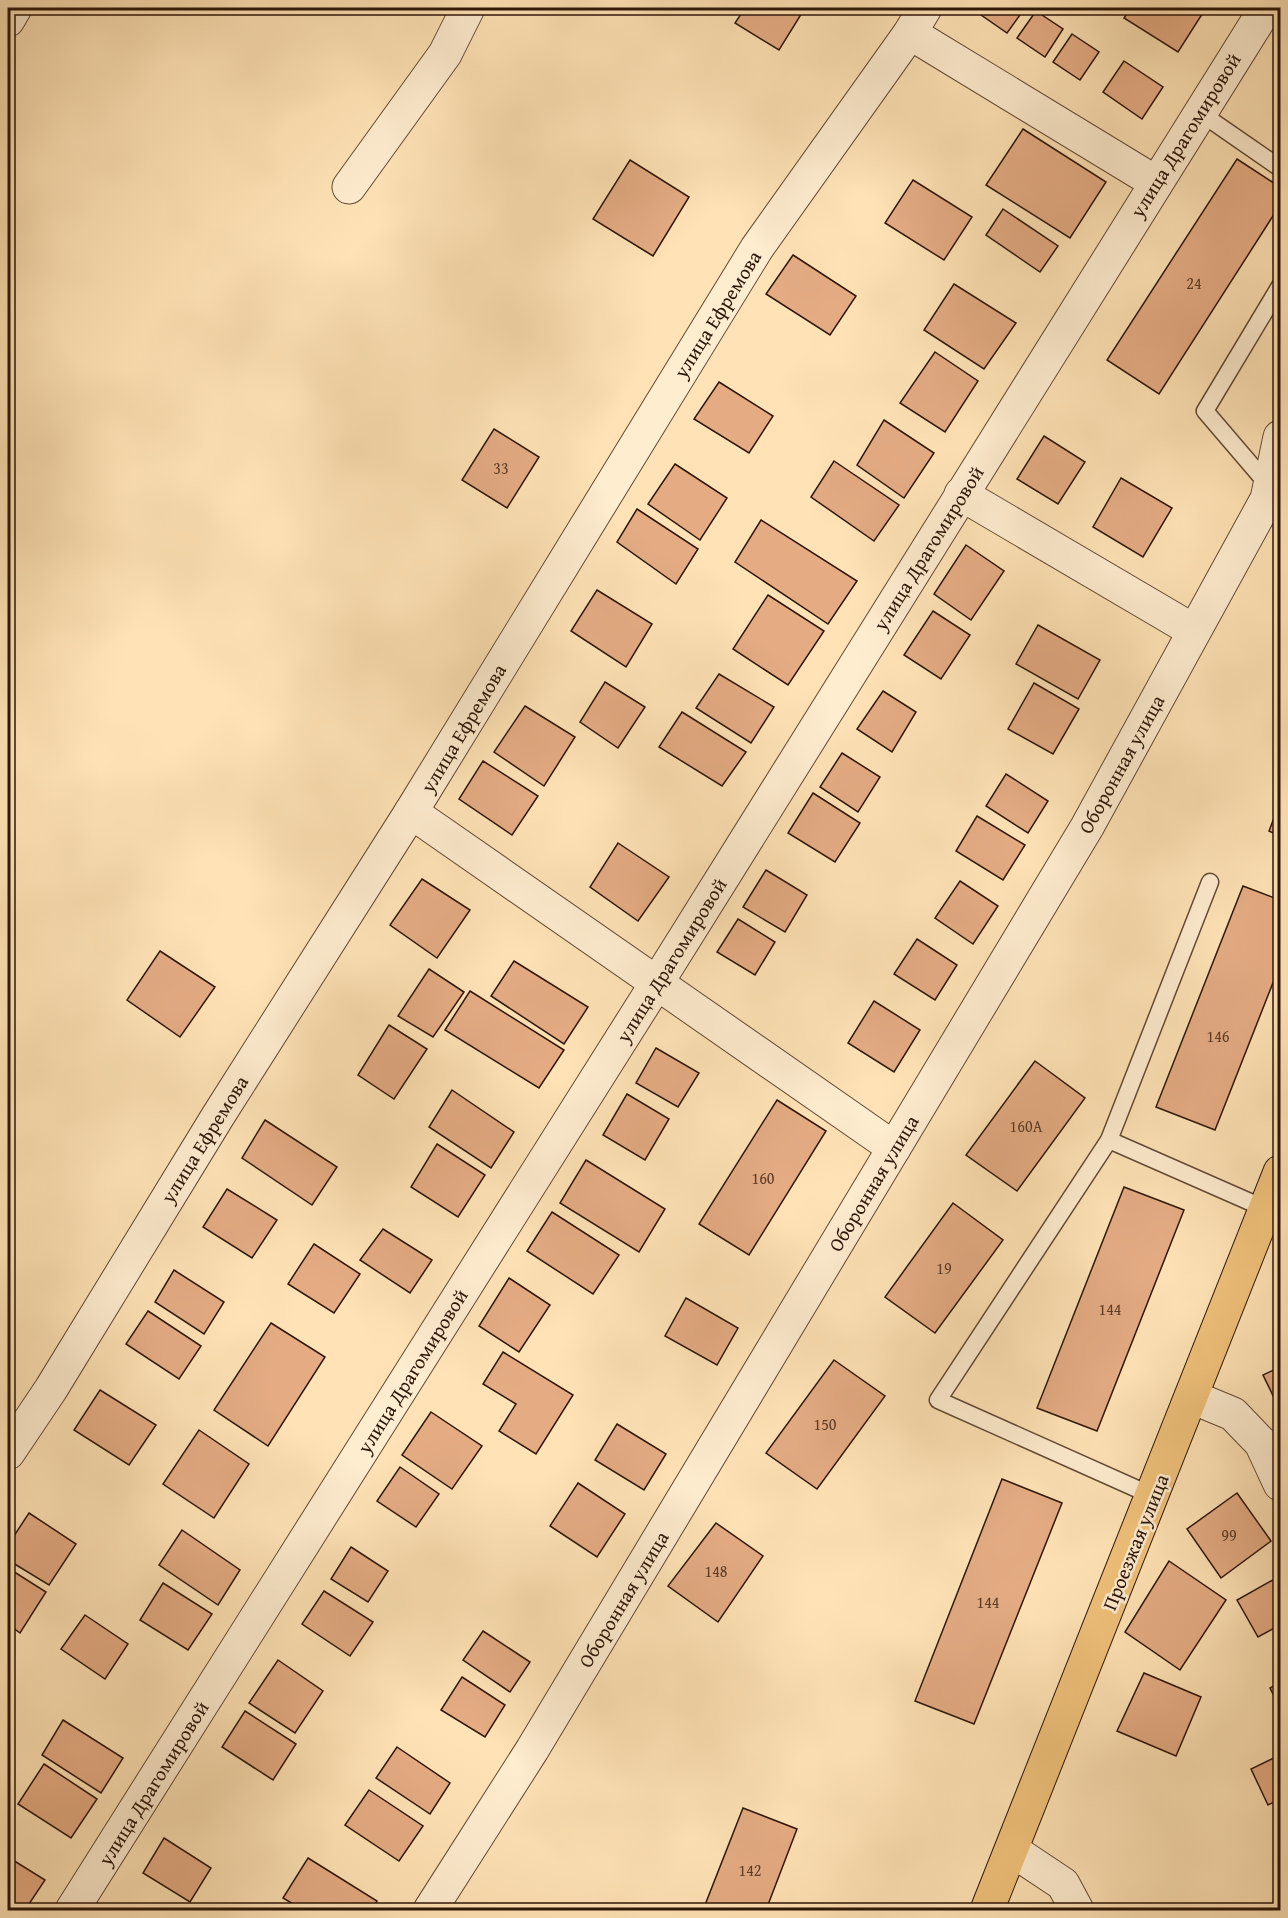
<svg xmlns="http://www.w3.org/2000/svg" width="1288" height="1918" viewBox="0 0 1288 1918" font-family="'Gentium Book Plus',serif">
<rect width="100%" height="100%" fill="#ffe3b6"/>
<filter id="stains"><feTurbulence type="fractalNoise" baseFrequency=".00333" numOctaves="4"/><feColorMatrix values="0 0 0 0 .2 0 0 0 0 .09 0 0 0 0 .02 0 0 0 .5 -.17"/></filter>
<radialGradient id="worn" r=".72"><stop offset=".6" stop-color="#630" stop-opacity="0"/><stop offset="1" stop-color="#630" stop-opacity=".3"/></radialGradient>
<g fill="#e5ac84" stroke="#2d1608" stroke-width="1.5">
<polygon points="745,8 805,8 779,50 735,23"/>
<polygon points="971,8 1025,8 1007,33"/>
<polygon points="1131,8 1206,8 1178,52 1124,18"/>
<polygon points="1036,11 1063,29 1045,57 1017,38"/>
<polygon points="1072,34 1099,52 1080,80 1053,62"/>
<polygon points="1124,61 1163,87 1142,119 1103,92"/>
<polygon points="1023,129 1106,182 1070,238 986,185"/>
<polygon points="1237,159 1280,187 1280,205 1159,394 1107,360"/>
<polygon points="630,160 689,197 653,256 593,219"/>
<polygon points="913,180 972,217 944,260 885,223"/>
<polygon points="1003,209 1058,246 1040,272 986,235"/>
<polygon points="793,255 856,296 830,335 766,294"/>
<polygon points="954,284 1016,323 984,369 924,330"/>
<polygon points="935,352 978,381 945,432 900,403"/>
<polygon points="719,382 773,416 749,453 694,419"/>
<polygon points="884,420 934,453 904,498 857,465"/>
<polygon points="494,429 539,457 507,508 462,480"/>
<polygon points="1044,436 1085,462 1058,504 1017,479"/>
<polygon points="834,461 899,505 874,541 811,497"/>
<polygon points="675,464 727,498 700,540 648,504"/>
<polygon points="1121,478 1172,508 1143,557 1093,527"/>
<polygon points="637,509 698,549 676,584 617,542"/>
<polygon points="761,520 857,581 828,624 735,562"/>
<polygon points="966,545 1004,571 971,620 934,594"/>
<polygon points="597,590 652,624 626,667 571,631"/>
<polygon points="768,595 824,631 788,685 733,649"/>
<polygon points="933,611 970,635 941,679 904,655"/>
<polygon points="1038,625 1100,660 1078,699 1016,664"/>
<polygon points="719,674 774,707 751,743 696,708"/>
<polygon points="605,682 645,707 618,748 580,722"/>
<polygon points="1034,683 1079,709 1053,754 1008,729"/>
<polygon points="883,691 916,712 892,752 857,729"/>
<polygon points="525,706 575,737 544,786 494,752"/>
<polygon points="682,712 746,752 722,786 659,747"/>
<polygon points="842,753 880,777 858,812 820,787"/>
<polygon points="483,761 538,796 512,835 459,799"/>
<polygon points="1006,774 1048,801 1028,833 986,806"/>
<polygon points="813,793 860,823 835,862 788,833"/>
<polygon points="1280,802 1280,836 1269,831"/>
<polygon points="977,816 1025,845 1003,880 956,851"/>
<polygon points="618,843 669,877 638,921 590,887"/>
<polygon points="766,870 807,895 785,932 743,907"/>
<polygon points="422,879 470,910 437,958 390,925"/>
<polygon points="960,881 998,906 973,944 935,918"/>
<polygon points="1243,886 1280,900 1280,965 1215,1130 1156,1107"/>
<polygon points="738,919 775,942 755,975 717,952"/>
<polygon points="917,939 957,965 935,1000 894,974"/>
<polygon points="160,951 215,987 180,1037 127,1000"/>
<polygon points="514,961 588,1007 564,1044 491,996"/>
<polygon points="429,969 464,992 433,1037 398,1016"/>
<polygon points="470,991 564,1050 539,1088 445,1030"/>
<polygon points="874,1001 920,1030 894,1072 848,1043"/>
<polygon points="389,1025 427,1049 394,1099 358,1075"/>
<polygon points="656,1048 699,1073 678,1107 636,1083"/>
<polygon points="1035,1061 1085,1098 1017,1191 966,1155"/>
<polygon points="452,1090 514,1132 491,1168 429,1127"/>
<polygon points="627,1094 669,1119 645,1160 603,1135"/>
<polygon points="777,1100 826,1131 749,1255 699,1224"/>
<polygon points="265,1120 337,1167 312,1205 242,1158"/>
<polygon points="437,1144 485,1175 458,1217 411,1187"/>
<polygon points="586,1160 665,1209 639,1252 560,1203"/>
<polygon points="1124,1187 1184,1210 1097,1431 1037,1408"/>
<polygon points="227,1189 277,1220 252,1258 203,1227"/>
<polygon points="953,1203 1003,1240 935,1333 885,1297"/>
<polygon points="552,1212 619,1255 593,1294 527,1251"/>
<polygon points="383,1229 432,1260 410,1293 360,1260"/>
<polygon points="314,1244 360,1274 334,1313 288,1284"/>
<polygon points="174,1270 224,1302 204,1334 155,1302"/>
<polygon points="509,1278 550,1305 519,1352 479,1326"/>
<polygon points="686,1298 738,1328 717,1365 665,1336"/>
<polygon points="148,1311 201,1346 179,1379 126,1344"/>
<polygon points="271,1323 325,1357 268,1446 214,1410"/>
<polygon points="503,1352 573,1395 536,1454 499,1431 516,1404 483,1384"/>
<polygon points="834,1360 885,1396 817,1489 766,1453"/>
<polygon points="1280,1367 1280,1410 1263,1375"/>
<polygon points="100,1390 156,1425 129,1465 74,1430"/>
<polygon points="431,1412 482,1446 452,1489 402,1455"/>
<polygon points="617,1424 666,1454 644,1490 595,1460"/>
<polygon points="199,1430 249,1464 214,1518 163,1484"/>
<polygon points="400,1467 439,1494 416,1527 377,1501"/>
<polygon points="1002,1479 1062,1503 974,1724 915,1701"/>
<polygon points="578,1483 625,1514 597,1557 550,1526"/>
<polygon points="1237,1493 1271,1541 1221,1578 1187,1529"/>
<polygon points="29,1513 76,1544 49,1585 8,1560 8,1545"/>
<polygon points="716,1523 763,1556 718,1622 668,1586"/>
<polygon points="182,1530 240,1570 218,1605 159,1565"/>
<polygon points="351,1547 388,1571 368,1602 331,1579"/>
<polygon points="1169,1561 1226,1600 1180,1670 1125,1632"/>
<polygon points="8,1568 46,1592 20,1633 8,1624"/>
<polygon points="1280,1576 1280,1625 1258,1637 1237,1600"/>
<polygon points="163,1583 212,1614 188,1650 140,1620"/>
<polygon points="324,1591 373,1622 350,1656 302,1624"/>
<polygon points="85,1615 128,1644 105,1679 61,1649"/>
<polygon points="483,1631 530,1662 510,1692 463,1660"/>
<polygon points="278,1660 323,1691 295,1733 249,1703"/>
<polygon points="1144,1673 1201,1697 1176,1756 1117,1731"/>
<polygon points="462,1677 505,1705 485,1737 441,1710"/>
<polygon points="1280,1682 1280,1708 1270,1688"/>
<polygon points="245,1711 296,1744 273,1780 222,1747"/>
<polygon points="63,1720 123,1758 101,1793 42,1755"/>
<polygon points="397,1747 450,1783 430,1814 376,1778"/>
<polygon points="1280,1755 1280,1799 1268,1805 1251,1769"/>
<polygon points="44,1764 97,1799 71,1838 18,1804"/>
<polygon points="369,1790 423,1826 399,1861 345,1825"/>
<polygon points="743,1808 797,1829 766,1910 703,1910"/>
<polygon points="164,1838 211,1868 190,1902 143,1873"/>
<polygon points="8,1857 45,1880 25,1910 13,1910 8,1907"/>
<polygon points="308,1858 377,1901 372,1910 303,1910 283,1898"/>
</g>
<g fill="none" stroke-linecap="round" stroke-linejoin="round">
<g stroke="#624934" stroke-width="19">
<g id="lane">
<polyline points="1199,112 1280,168"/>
<polyline points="1270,487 1205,411 1280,286"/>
<polyline points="1109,1140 1266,1209"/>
<polyline points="1153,1496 938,1400 1109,1140 1210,882"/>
</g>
</g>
<g stroke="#624934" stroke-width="35">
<g id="street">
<polyline points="8,20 15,8"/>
<polyline points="910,33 1155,182"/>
<polyline points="349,187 445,54 468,8"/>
<polyline points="961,494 1194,631"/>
<polyline points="411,812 894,1148"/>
<polyline points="1192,1397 1233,1414 1261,1443 1280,1484"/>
<polyline points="8,1453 51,1389 218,1116 411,812 757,248 910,33 925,8"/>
<polyline points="1012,1850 1063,1884 1077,1910"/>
<polyline points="72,1910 658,981 1266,8"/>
<polyline points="430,1910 532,1750 1087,827 1267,499 1280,437"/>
</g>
</g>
<g stroke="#2d1608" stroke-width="35">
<polyline id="highway" points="987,1910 1280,1172"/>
</g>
<use href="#lane" stroke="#ffedd0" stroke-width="16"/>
<use href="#street" stroke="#ffedd0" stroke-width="33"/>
<use href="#highway" stroke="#f0c27b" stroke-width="33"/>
</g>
<g text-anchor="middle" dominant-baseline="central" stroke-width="5" stroke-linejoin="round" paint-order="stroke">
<g font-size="16" fill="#5b3c27">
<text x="1194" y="283">24</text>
<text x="501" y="468">33</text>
<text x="1218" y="1036">146</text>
<text x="1026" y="1126">160А</text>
<text x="763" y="1178">160</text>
<text x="944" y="1268">19</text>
<text x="1110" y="1309">144</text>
<text x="825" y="1424">150</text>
<text x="1229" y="1535">99</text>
<text x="716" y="1571">148</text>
<text x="988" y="1602">144</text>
<text x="750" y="1870">142</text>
</g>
<g font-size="20" fill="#2d1608" stroke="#ffedd0">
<text transform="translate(1185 135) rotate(-58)">улица Драгомировой</text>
<text transform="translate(717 314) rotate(-58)">улица Ефремова</text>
<text transform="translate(928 548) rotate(-58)">улица Драгомировой</text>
<text transform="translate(463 728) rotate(-59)">улица Ефремова</text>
<text transform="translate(1121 764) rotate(-61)">Оборонная улица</text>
<text transform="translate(671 960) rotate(-58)">улица Драгомировой</text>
<text transform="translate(204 1139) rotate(-58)">улица Ефремова</text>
<text transform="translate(873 1183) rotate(-59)">Оборонная улица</text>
<text transform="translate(412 1371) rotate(-58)">улица Драгомировой</text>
<text transform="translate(1135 1542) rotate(-68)">Проезжая улица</text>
<text transform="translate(623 1599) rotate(-59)">Оборонная улица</text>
<text transform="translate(153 1783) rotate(-58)">улица Драгомировой</text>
</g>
</g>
<rect width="1288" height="1918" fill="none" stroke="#ffe3b6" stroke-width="30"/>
<rect x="9" y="9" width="1270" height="1900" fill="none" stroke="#2d1608" stroke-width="3"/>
<rect x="15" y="15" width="1258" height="1888" fill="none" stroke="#2d1608" stroke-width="1.5"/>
<rect width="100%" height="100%" filter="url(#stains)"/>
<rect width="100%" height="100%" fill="url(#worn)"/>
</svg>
